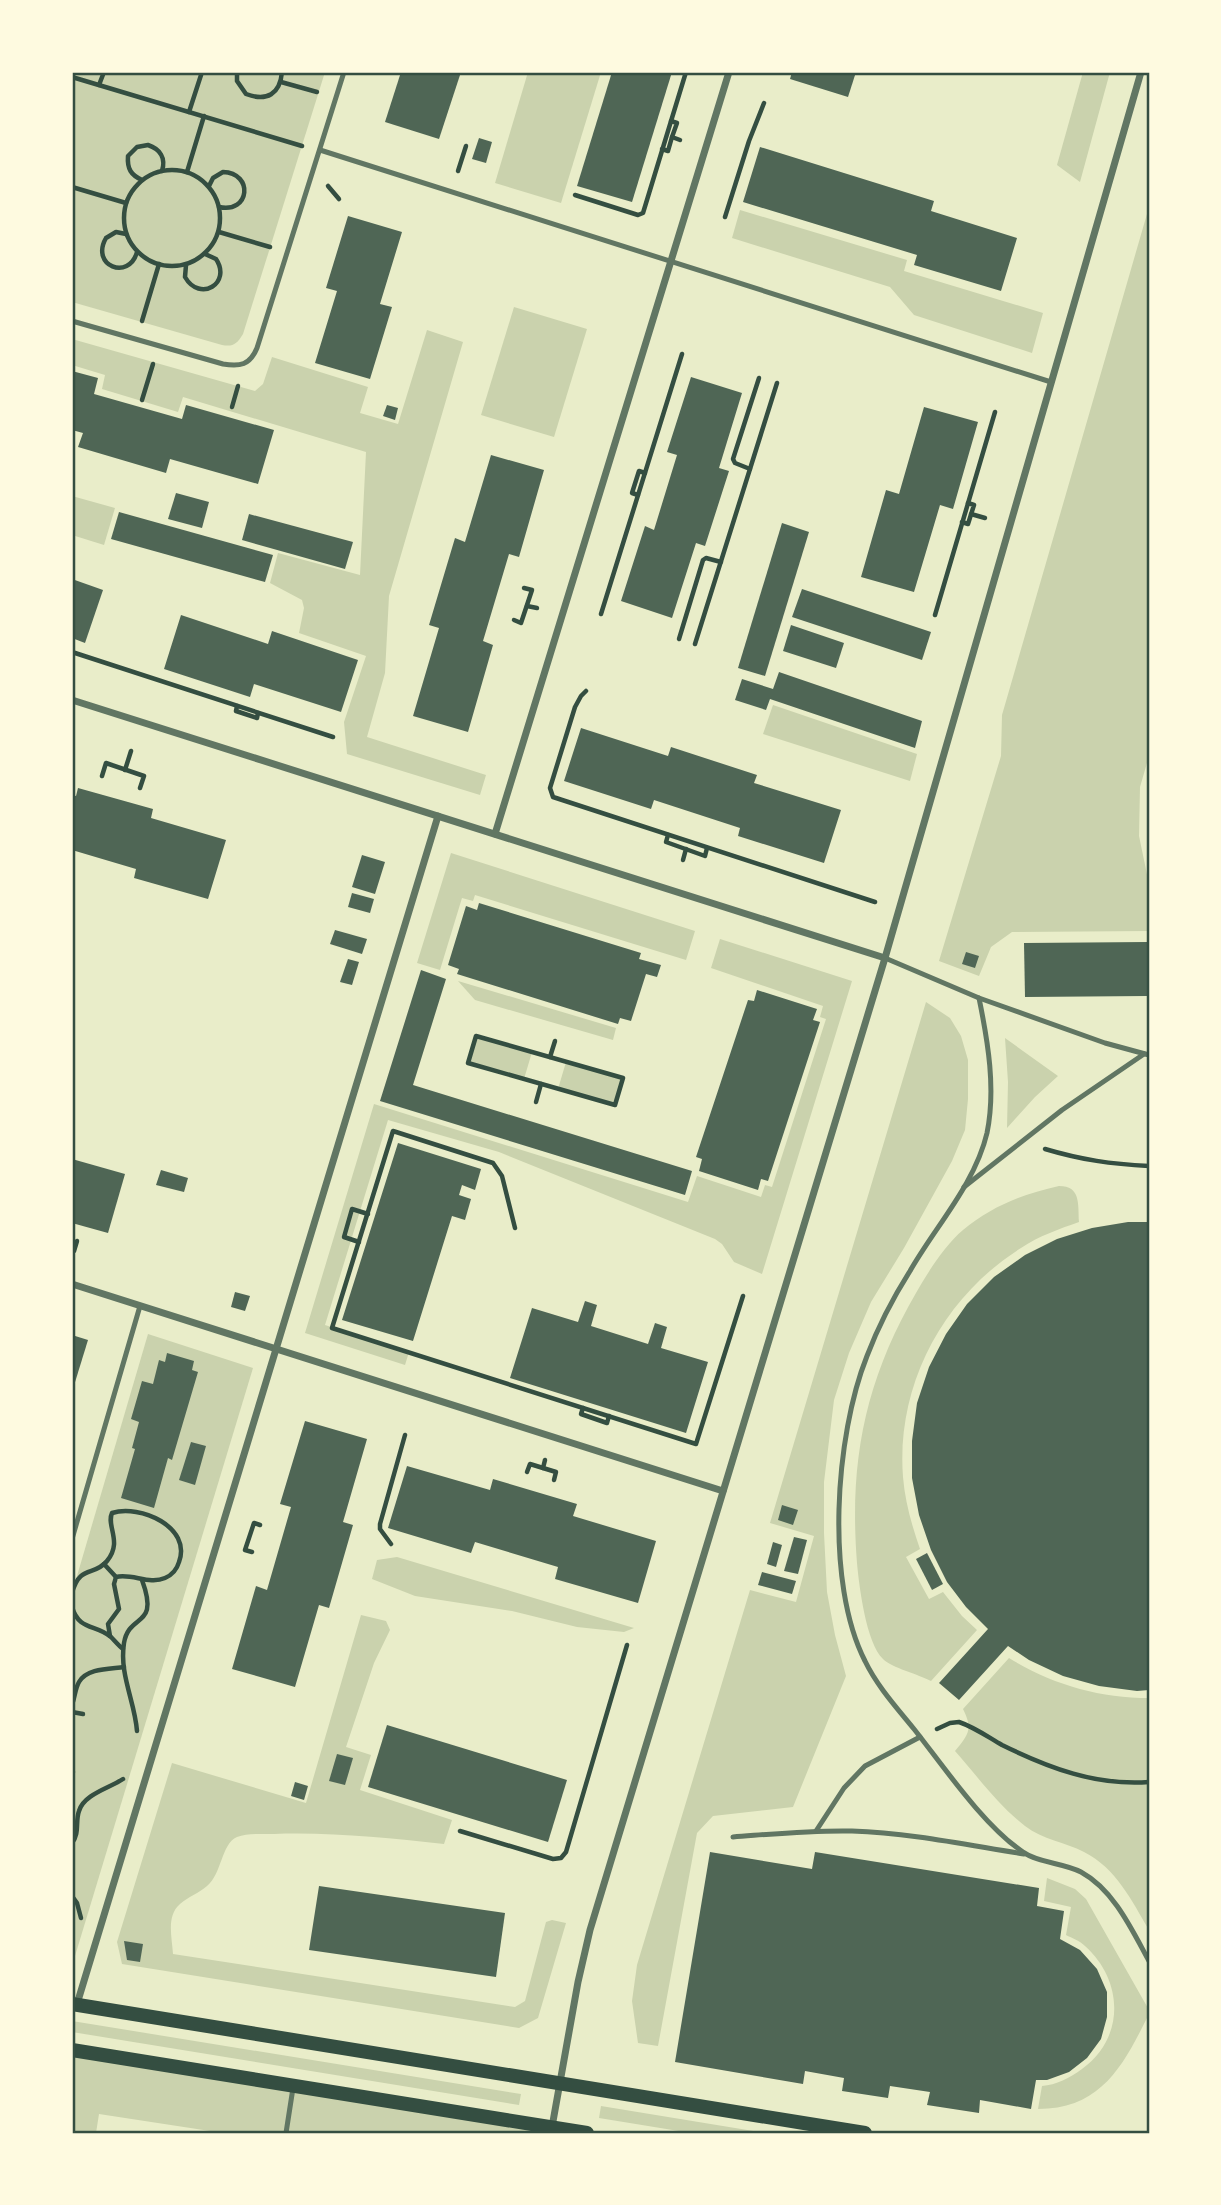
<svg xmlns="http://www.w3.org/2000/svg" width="1221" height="2205" viewBox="0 0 1221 2205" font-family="'Fira Sans Condensed',sans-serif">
<rect width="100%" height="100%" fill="#e9edc9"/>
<g fill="#cad2ad">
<path d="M 72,72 L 325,72 L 243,334 C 237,344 233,347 222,345 L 72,302 Z"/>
<polygon points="528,72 601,72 561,203 495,183"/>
<polygon points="1083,72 1110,72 1080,182 1057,165"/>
<polygon points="1149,207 1149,756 1140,787 1139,836 1149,884 1149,931 1012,932 991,947 979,976 939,961 1001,756 1002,715"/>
<polygon points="740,210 907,260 904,271 1043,313 1032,353 914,315 890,287 732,238"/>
<polygon points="514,307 587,329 554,437 481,415"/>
<polygon points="427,330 463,342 389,596 385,673 367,737 486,775 480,795 347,754 344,722 366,656 299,633 304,608 302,600 270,583 278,553 360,575 366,452 183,397 178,412 102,389 105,375 72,365 72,339 255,391 263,384 272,357 368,387 360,413 398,424"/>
<polygon points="72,496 115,508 104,545 72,535"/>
<polygon points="773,705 917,754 910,781 763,734"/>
<polygon points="451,853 695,931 686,960 475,895 473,901 462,898 440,970 417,963"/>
<polygon points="720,939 852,981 762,1274 734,1262 722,1244 715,1239 499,1152 388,1120 325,1325 409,1352 405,1365 305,1333 374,1104 688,1202 697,1176 761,1197 765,1185 772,1187 826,1019 820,1017 823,1006 711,968"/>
<polygon points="458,981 616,1028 613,1040 475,1000"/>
<polygon points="926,1002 950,1018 961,1036 968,1060 968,1099 965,1130 952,1161 904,1248 871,1302 849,1353 834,1400 824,1482 824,1533 827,1592 835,1635 846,1676 793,1807 713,1816 697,1833 658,2046 638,2043 632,2001 637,1965 750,1590 796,1602 814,1536 770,1523"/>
<polygon points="476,1036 532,1052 524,1079 468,1063"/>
<polygon points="1005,1038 1058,1076 1035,1097 1007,1128 1008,1082"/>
<polygon points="566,1062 623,1078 615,1105 558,1089"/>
<path d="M 1059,1186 C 1081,1186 1078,1204 1079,1222 C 1059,1229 1039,1236 1021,1248 C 943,1297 896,1385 903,1477 C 905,1502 912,1526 920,1549 L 906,1557 L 929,1599 L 943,1592 L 962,1616 L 977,1630 L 931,1681 C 918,1674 892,1668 883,1659 C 866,1643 859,1585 857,1563 C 849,1461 865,1381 916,1293 C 928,1272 945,1245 963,1230 C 992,1206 1023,1194 1059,1186 Z"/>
<polygon points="148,1334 253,1368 75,1956 72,1955 72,1593"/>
<polygon points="397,1557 634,1628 624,1632 577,1627 512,1611 415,1596 372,1579 377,1560"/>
<path d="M 361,1615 L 386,1621 L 390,1630 L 374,1663 L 346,1747 L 371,1755 L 360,1790 L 452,1820 L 444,1844 C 387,1838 331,1832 274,1834 C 263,1834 247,1833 237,1837 C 221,1844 222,1874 207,1886 C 199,1893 188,1897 180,1904 C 166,1916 172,1937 173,1954 L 515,2007 L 525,2001 L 546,1922 L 552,1920 L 566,1923 L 538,2018 L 519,2028 L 122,1964 L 117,1942 L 172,1763 L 306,1803 Z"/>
<path d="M 1009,1658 C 1051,1684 1099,1698 1149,1698 L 1149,1930 C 1132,1901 1116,1868 1084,1852 C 1065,1842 1043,1840 1025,1826 C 999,1806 977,1776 955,1751 C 969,1734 973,1729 963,1709 Z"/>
<path d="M 1047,1878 L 1075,1889 L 1086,1899 L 1149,2010 L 1149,2014 C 1124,2064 1102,2109 1038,2109 L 1042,2086 C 1056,2085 1070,2078 1082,2069 C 1125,2038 1124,1981 1085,1946 C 1080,1941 1072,1938 1066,1935 L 1071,1907 L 1044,1901 Z"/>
<polygon points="72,2021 521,2094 519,2105 72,2032"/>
<polygon points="72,2050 587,2133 223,2133 99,2114 96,2133 72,2133"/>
<polygon points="601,2106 765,2133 691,2133 599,2118"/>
</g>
<g fill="#4f6655">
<polygon points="401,72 461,72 439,139 385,122"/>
<polygon points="612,72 672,72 632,202 577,186"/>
<polygon points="792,72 856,72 848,97 790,79"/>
<polygon points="479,138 492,142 486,163 472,159"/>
<polygon points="760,147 934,201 931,211 1017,238 1001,291 914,265 917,255 743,202"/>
<polygon points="348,216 402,232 380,304 392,307 370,379 315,363 337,291 326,288"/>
<polygon points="72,371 98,378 94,394 182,419 186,405 274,430 258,484 170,459 166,473 78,447 83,433 72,430"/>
<polygon points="691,377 742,393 719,468 729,471 705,546 696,543 672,618 621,601 645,526 654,530 677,455 667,452"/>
<polygon points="387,405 398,408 395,420 383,416"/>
<polygon points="924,407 978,422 953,509 940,505 914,592 861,577 886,490 899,494"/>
<polygon points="491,455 544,470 519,557 509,554 483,641 493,645 468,732 413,716 439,628 429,625 455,538 465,542"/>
<polygon points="176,493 209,502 202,528 168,519"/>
<polygon points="119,512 273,555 265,582 111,539"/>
<polygon points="249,514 353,542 345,569 242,540"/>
<polygon points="782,523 809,532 765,676 738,668"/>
<polygon points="72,579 103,590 85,643 72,638"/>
<polygon points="802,589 931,632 922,660 792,617"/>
<polygon points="181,615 268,644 272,631 358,660 341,712 254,684 250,697 164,669"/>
<polygon points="791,625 844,643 836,668 783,651"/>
<polygon points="779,672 922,721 915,748 770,699 766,710 735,700 742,679 773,689"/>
<polygon points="581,728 668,756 671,747 757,775 754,783 841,810 824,863 738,836 740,828 654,800 651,809 564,781"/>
<polygon points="78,788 153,809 151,818 226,840 208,899 134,878 136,869 72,850 72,795 76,796"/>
<polygon points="362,855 385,862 375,894 352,887"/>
<polygon points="352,893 374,899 370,913 348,907"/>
<polygon points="479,903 641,953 639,959 661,965 657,977 646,974 631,1021 620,1018 618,1024 457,974 459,969 448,965 466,906 477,910"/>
<polygon points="335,930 367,939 362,954 330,944"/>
<polygon points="1147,942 1147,996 1025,997 1024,943"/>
<polygon points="966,952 979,956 975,968 962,964"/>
<polygon points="348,959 359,962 352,985 340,982"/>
<polygon points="421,970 446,979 413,1085 692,1171 685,1195 380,1101"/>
<polygon points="757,990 817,1009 813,1020 820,1022 768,1181 761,1179 758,1190 699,1171 702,1159 696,1157 748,1000 754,1001"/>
<polygon points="398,1143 481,1169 475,1190 462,1185 459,1195 471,1199 465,1220 452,1216 413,1341 342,1320"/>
<polygon points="72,1159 125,1174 108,1233 72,1223"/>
<polygon points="161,1170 188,1178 184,1192 156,1185"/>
<polygon points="1128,1222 1149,1222 1149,1690 1137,1691 1099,1686 1063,1676 1029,1660 1008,1646 959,1700 939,1683 988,1629 966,1607 947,1582 931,1550 919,1515 912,1478 912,1441 917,1403 929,1367 946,1334 967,1304 994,1277 1025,1255 1057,1239 1092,1228"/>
<polygon points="235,1292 250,1296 245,1311 231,1307"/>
<polygon points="585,1301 597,1305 591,1326 648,1344 655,1323 667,1327 661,1348 708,1362 686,1433 510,1378 532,1308 578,1322"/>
<polygon points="72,1335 88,1340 72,1392"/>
<polygon points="167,1353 194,1361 192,1370 198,1372 172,1460 168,1458 154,1508 121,1498 135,1449 132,1448 139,1422 131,1419 142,1381 153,1384 159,1360 165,1362"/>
<polygon points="305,1421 367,1439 343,1522 353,1525 329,1608 319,1605 295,1687 232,1669 256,1586 267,1590 291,1507 280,1504"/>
<polygon points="191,1442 206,1446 195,1485 179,1480"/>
<polygon points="407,1466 490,1490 493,1479 577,1504 573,1516 656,1541 638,1603 555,1579 558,1567 475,1542 471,1553 388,1528"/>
<polygon points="782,1505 798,1510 793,1525 778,1520"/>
<polygon points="794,1537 807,1540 798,1574 784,1571"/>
<polygon points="773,1542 782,1545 776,1567 767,1564"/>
<polygon points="927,1553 943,1584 932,1590 916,1559"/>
<polygon points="762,1572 796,1581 792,1594 758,1585"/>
<polygon points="387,1725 567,1780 548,1842 368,1787"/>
<polygon points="337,1754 353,1758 345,1785 329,1781"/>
<polygon points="295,1782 308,1786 304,1800 291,1796"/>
<polygon points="710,1852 812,1869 815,1852 1039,1888 1037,1906 1064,1911 1060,1939 1080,1950 1097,1969 1107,1992 1107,2017 1101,2039 1087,2058 1069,2072 1047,2080 1036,2080 1031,2109 980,2100 979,2113 927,2105 930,2092 890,2086 888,2098 842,2091 844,2078 805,2071 803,2084 675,2062"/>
<polygon points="319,1886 505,1913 496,1977 309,1950"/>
<polygon points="124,1941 143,1944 140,1962 127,1960"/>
</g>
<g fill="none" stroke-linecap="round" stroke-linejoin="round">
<g stroke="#344e41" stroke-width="4.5">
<path d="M 237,72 L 237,81 L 246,94 C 267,102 280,94 282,72"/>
<polyline points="72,77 302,146"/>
<polyline points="281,82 317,92"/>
<polyline points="99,85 104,72"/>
<polyline points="189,112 202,72"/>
<polyline points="671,121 677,123 672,137 680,140"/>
<polyline points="662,149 668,151 672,137"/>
<circle cx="172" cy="218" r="48"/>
<polyline points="458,171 466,146"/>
<polyline points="187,172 204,116"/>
<path d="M 142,180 C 131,175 127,169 128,156 L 137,147 L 148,145 C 160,149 166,158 162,171"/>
<path d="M 209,186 L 213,178 L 223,172 C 254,173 250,214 219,207"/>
<polyline points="328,186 339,199"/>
<polyline points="72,187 126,203"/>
<polyline points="575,195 638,215 643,213 686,72"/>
<polyline points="725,217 749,141 764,103"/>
<polyline points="219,232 270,247"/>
<path d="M 126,234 L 116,232 L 106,238 C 90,266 129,281 137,252"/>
<path d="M 186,265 L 185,277 C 200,303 232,283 216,259 L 205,254"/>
<polyline points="142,321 159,264"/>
<polyline points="142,400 153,364"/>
<polyline points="232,407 238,386"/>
<polyline points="750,469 735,463 733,459 759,378"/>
<polyline points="638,495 632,493 639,471 645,473"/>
<polyline points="971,514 985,518"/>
<polyline points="962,522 968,524 974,505 968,503"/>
<polyline points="527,606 537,608"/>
<polyline points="601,614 682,354"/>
<polyline points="935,615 995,412"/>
<polyline points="514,620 521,623 532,590 524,588"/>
<polyline points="679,639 703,560 706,558 721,562"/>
<polyline points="695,644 777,383"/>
<polyline points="72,652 333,737"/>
<polyline points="586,691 581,696 575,707 550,788 553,797 875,902"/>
<polyline points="237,706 236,711 257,718 258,713"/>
<polyline points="125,770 131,751"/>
<polyline points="102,776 106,763 144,776 140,788"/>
<polyline points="668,835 666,842 705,856 707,848"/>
<polyline points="683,860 686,849"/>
<polygon points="476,1036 623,1078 615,1105 468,1063"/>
<polyline points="550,1057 555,1041"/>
<polyline points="536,1102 541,1084"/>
<path d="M 1045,1149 C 1082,1160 1111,1164 1149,1166"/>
<polyline points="515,1228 502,1176 493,1163 393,1131 332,1328 696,1444 743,1296"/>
<polyline points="359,1242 344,1237 352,1209 368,1214"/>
<polyline points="72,1250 74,1251 77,1241"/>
<polyline points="583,1408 581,1414 607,1423 609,1416"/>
<polyline points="543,1468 545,1460"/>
<polyline points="527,1472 530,1464 556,1472 554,1480"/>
<polyline points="391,1544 380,1529 380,1524 405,1435"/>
<polyline points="252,1552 245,1550 254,1523 260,1525"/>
<polyline points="104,1564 116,1577"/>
<path d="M 72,1593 C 80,1564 94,1577 107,1561 C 123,1542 106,1526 112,1513 C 140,1504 192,1527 179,1562 C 177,1569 172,1575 165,1578 C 149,1585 132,1573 116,1577 L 114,1584 L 119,1609 L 108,1624 L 110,1636"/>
<path d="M 72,1607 C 79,1631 96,1624 111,1637 C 115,1641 119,1646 123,1649"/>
<path d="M 72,1705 C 75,1697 75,1689 79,1682 C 87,1668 110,1669 124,1667"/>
<polyline points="72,1712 83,1714"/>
<path d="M 937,1729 L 950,1723 L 959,1722 C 974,1727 988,1737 1002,1745 C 1049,1768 1096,1786 1149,1782"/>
<path d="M 137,1731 C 135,1702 119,1674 124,1643 C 129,1612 160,1629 142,1580"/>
<polyline points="72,1772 73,1772"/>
<polyline points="460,1831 553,1859 561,1858 566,1852 627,1645"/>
<path d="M 72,1843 C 80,1833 75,1822 79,1811 C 84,1794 110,1788 123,1779"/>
<polyline points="72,1896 77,1903 81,1918"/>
</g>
<g stroke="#617663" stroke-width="5">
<polyline points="320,150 1051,382"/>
<path d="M 72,321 L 223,364 C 240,367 250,365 257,348 L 344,72"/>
<polyline points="885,958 979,998 1105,1043 1149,1055"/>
<path d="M 979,998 C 988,1042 996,1089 987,1133 C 975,1184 935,1227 910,1271 C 893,1298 878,1327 867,1356 C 835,1436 825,1583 865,1661 C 877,1686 897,1708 914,1729 C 944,1767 984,1826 1023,1852 C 1038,1863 1064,1863 1081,1872 C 1114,1890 1132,1930 1149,1961"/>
<polyline points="964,1187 1062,1110 1144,1054"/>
<polyline points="72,1539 140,1306"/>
<polyline points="816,1831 844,1788 865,1766 920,1737"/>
<path d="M 733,1837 C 773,1834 812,1830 852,1831 C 910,1833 967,1845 1024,1854"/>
<polyline points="286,2133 293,2088"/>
</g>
<g stroke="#617663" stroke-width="7">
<polyline points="72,700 885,958"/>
<polyline points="495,834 729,72"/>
<polyline points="72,1284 723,1491"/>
<polyline points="77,2004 438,816"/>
<polyline points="552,2127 578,1982 590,1930 885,958 1141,72"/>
</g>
<g stroke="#344e41" stroke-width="14">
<polyline points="72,2004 865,2133"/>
<polyline points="72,2050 587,2133"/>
</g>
</g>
<rect width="1221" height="2205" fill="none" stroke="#fefae0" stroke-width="147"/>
<rect x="74" y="74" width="1074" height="2058" fill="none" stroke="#344e41" stroke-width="2.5"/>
</svg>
